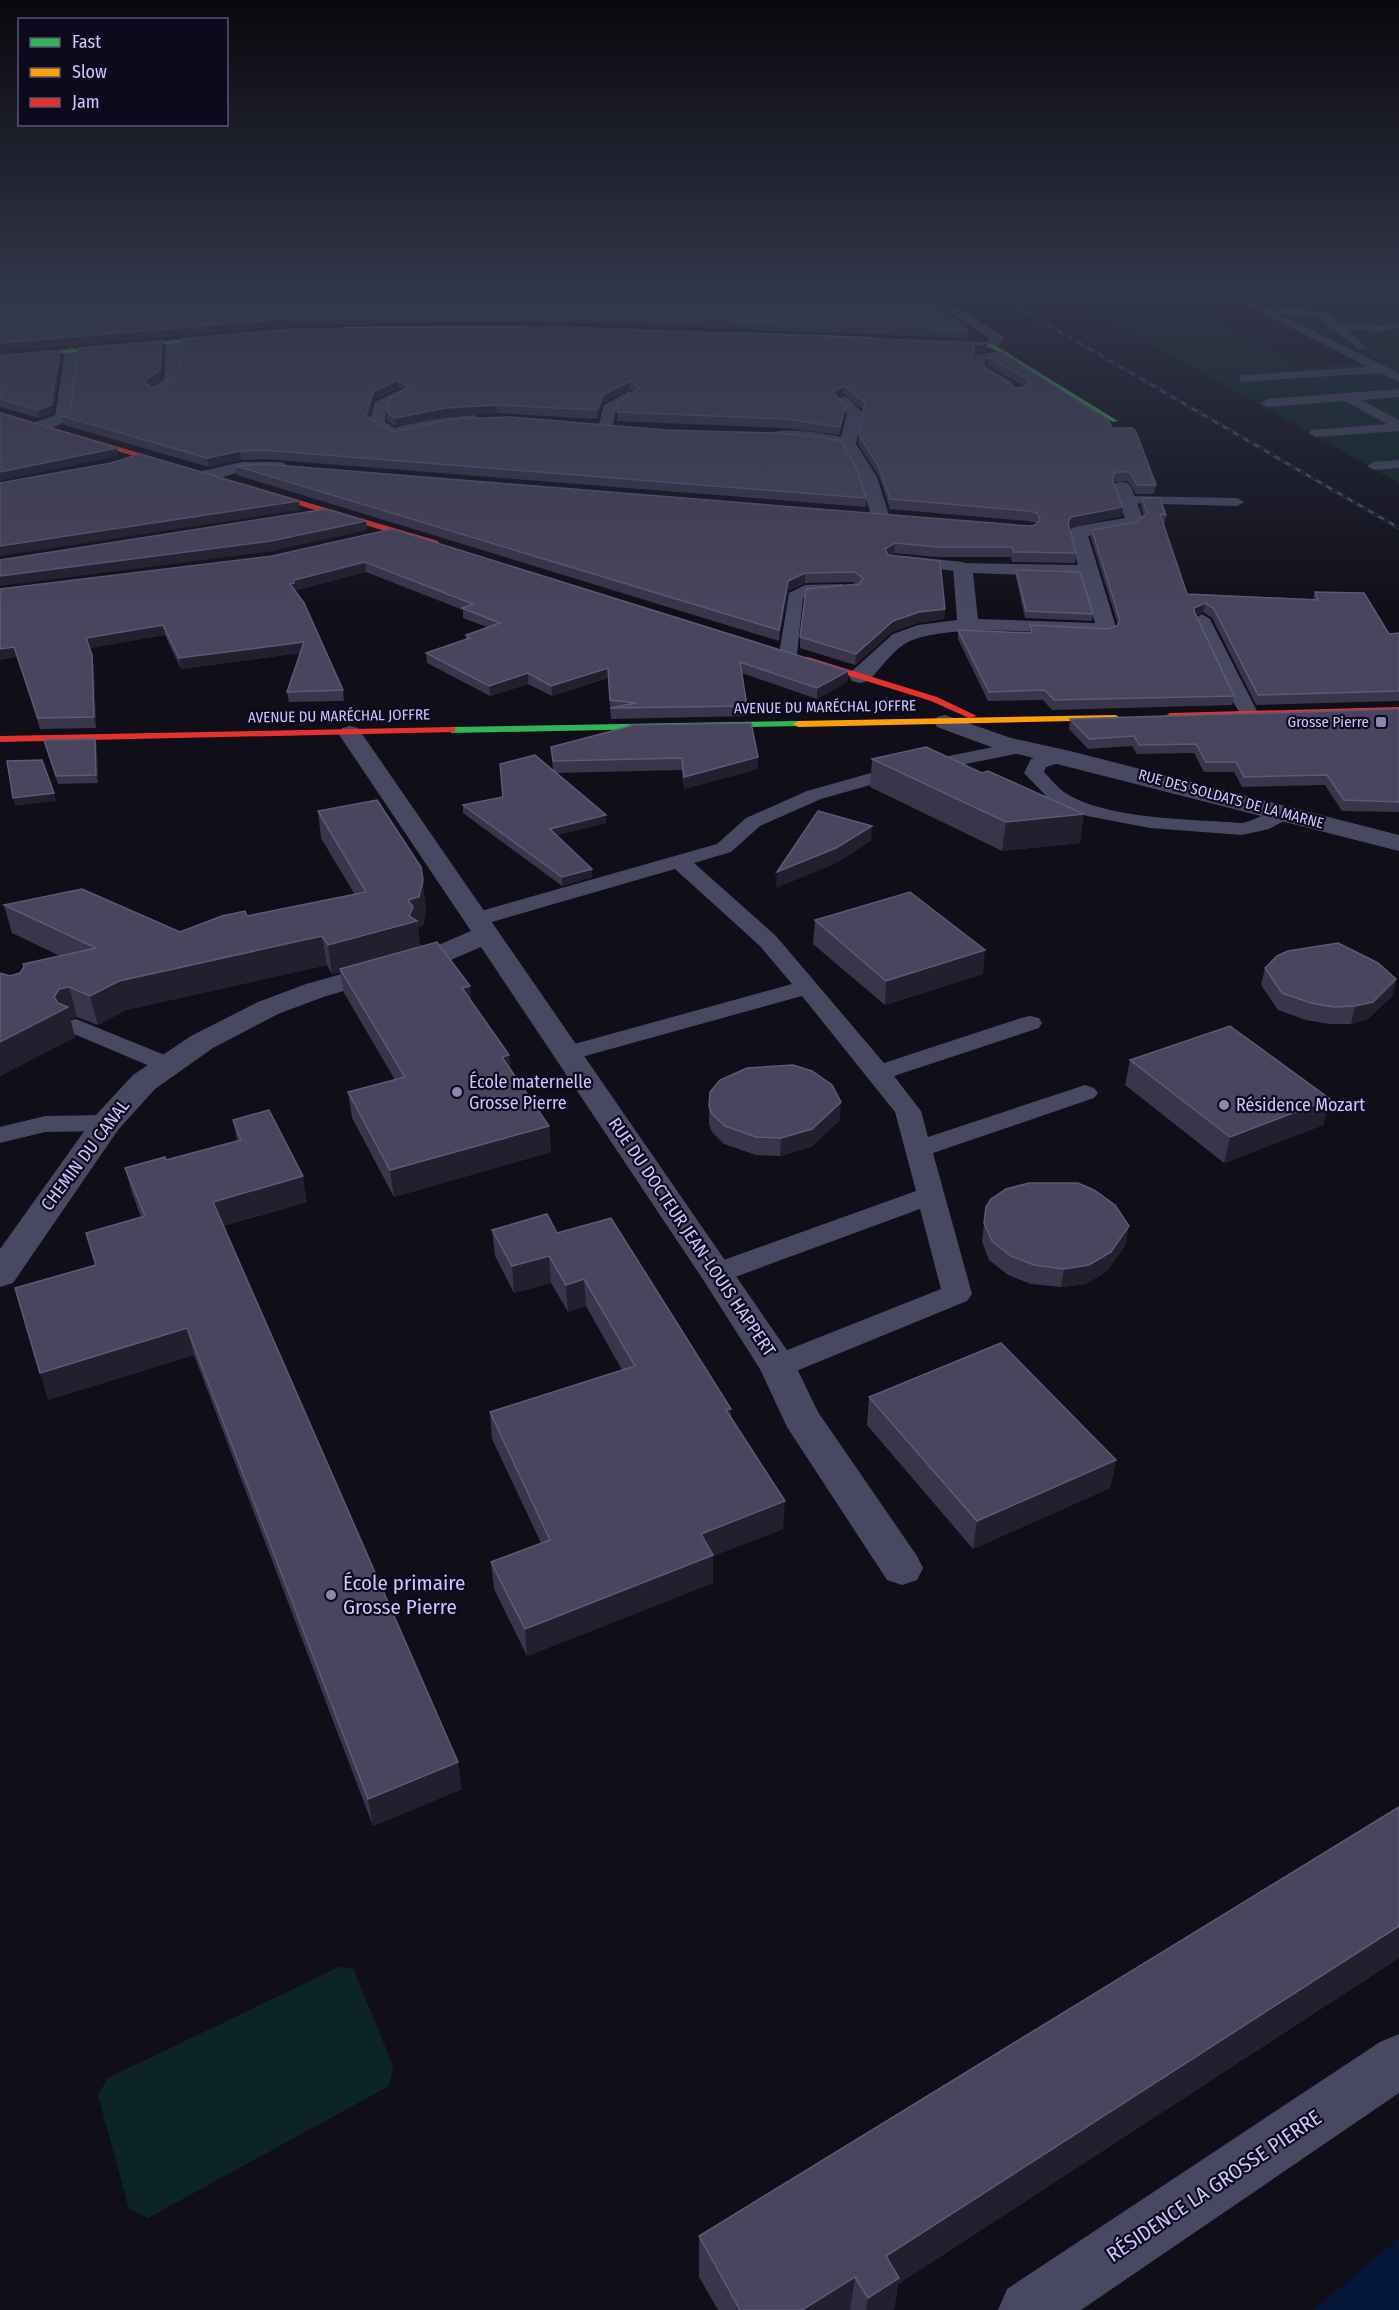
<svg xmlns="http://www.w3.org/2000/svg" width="1399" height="2310" viewBox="0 0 1399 2310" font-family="'Fira Sans Condensed',sans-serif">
<rect width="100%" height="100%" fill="#100e19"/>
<g fill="#0d2425">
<polygon points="1052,291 1158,291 1304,367 1382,362 1236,291 1399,291 1399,483 1205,374"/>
<polygon points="339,1967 353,1968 393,2066 389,2086 148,2218 129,2209 98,2095 108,2078"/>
</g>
<polygon fill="#051738" points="1399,2238 1399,2310 1314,2310"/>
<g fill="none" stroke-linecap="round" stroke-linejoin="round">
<g fill="#494863" fill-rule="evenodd">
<polygon points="1218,291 1399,292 1399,298 1244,297 1399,373 1399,382 1380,373 1240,382 1240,376 1244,375 1368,367"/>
<polygon points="1279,307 1326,313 1337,322 1380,326 1399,322 1399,328 1380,332 1346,329 1366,347 1360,350 1319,318 1275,312 1275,308"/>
<polygon points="1005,351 1009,352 1009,356 985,360 985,366 1012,382 1012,388 1008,389 973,368 975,355"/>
<polygon points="1399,389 1399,397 1361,400 1399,420 1399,431 1316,437 1309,433 1311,430 1387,424 1345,401 1267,407 1261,403 1267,399"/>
<polygon points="1399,460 1399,468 1374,470 1367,466 1374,462"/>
<polygon points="1127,496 1237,498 1244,502 1237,506 1122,503 1120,500 1122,497"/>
<polygon points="904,556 963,562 971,567 963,572 898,564 896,561 898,558"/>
<polygon points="842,584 850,589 848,592 809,595 803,598 797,654 794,658 782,658 779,654 789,593 805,585"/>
<polygon points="1202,614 1210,619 1258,713 1256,717 1242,717 1232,700 1194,619"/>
<polygon points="1019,742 1026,744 1029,748 1026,752 895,778 821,799 760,826 731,852 694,863 776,936 884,1063 1021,1018 1030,1016 1039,1018 1042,1023 1039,1028 894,1076 921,1111 928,1137 1076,1088 1085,1085 1094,1088 1098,1093 1094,1098 933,1153 972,1294 967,1301 789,1374 778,1377 767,1374 762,1366 767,1358 941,1289 920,1209 727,1280 717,1283 707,1280 702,1273 707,1266 916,1191 895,1112 802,996 578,1058 569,1061 560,1058 556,1053 560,1048 792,984 760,946 675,869 478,926 470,924 467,919 470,914 717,844 746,818 807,791 892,767"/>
<path d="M 1062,750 L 1069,752 L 1072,756 L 1069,760 L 1046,767 L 1044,772 C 1050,778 1057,787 1064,792 C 1106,820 1192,819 1242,823 C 1258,820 1275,805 1291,809 L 1294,813 L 1291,817 L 1269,829 L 1242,835 L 1150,828 L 1087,816 L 1050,800 L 1024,773 L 1031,759 Z"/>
<polygon points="76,1019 177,1060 181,1065 177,1070 168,1073 159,1070 67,1031 64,1026 67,1021"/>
<polygon points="106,1115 115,1117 119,1123 115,1129 106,1131 45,1132 0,1143 0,1127 45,1116"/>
</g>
<g fill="#494863" fill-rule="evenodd">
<polygon points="918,291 933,291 1005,338 996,348 986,348 984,345 990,339"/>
<polygon points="173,338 180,342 178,381 161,393 151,393 148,390 164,379 166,342"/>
<path d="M 72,347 L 79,351 L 70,418 C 63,425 45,431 35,428 L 33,425 L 35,422 L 55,415 L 65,351 Z"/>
<polygon points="400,390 408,395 387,407 385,422 395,428 416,421 474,415 482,420 474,425 418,431 393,439 369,424 375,402"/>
<polygon points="629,391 637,396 616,410 612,430 600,430 598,427 604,405"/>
<path d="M 843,396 L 848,398 L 863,413 L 856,444 L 877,477 L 889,515 L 886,519 L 874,519 L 871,515 L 859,477 L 842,447 C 827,444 775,442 769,435 C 778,425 828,434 841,437 L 847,414 L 835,401 Z"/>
<path d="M 242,462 L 282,462 L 290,467 C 282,477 257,471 244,472 C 230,473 216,482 202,479 L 199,475 L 202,471 Z"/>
<path d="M 1122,482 L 1128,483 L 1131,487 L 1144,521 C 1134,534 1104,534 1088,536 L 1117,630 L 1114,634 L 1107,636 C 1057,634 952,622 908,642 C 892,650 881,669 868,681 L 860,683 L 852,681 L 849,676 L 852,671 L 893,634 L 918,625 L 957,620 L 953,567 L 956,563 L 1078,565 L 1069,532 L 1072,528 L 1078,526 L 1125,518 L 1113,487 L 1116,483 ZM 973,573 L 1081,577 L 1095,623 L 978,619 Z"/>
<polygon points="945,715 1011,738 1070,751 1399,835 1399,851 994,748 937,727 934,722 937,717"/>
<polygon points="350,726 358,728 791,1356 818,1412 917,1556 923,1568 917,1580 902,1585 887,1580 787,1427 760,1369 704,1281 481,947 444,963 326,996 278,1014 213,1048 155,1089 118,1130 13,1283 0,1287 0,1249 95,1116 133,1075 191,1036 258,1002 306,984 424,951 471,931 338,733 342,728"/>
<polygon points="1399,2034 1399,2093 1081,2310 998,2310 1007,2289 1380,2042"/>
</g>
<g fill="#30b455" fill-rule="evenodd">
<polygon points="736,332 873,337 876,339 873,341 734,335"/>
<polygon points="227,336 225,339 0,359 0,355"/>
<polygon points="940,342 993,344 1118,421 1113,422 990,347 942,345"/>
<polygon points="798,721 803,724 801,726 452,733 447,730 452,727"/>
</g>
<g fill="#ff9f0a" fill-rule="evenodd">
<polygon points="522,326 524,329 340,329 343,327"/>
<polygon points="1115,715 1118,716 1118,720 798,727 793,724 798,721"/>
</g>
<g fill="#e5322d" fill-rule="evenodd">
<polygon points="0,412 438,541 439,543 432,545 0,416"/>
<polygon points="802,657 808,657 937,697 977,716 969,718 931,701 802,661"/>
<polygon points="1399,707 1399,713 1170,719 1165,716 1170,713"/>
<polygon points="452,727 455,728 455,732 0,742 0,736"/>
</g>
<g stroke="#3c5164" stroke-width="3">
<polyline id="rail" points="989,291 1399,528"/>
</g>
<use href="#rail" stroke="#0d0a1d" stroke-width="2" stroke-dasharray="6" stroke-linecap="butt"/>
</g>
<g fill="#39354b">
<polygon points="16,291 966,329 968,330 967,338 562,322 439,322 295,325 0,351 0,299"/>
<polygon points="163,349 162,378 150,387 987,351 973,353 973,362 1016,388 1026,387 987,365 988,354 1112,428 1156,485 1154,494 1136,494 1128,481 1114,482 1123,507 1122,516 1070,527 1069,528 1076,553 1075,563 1012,562 1011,557 937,557 894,553 890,555 945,609 944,619 918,623 892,632 855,665 800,648 800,637 856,584 853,582 805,583 788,591 779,641 237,475 236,466 1029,526 1036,524 1036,523 1028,521 890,509 879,476 858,444 859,435 864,411 844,394 838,398 845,415 839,435 785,428 617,421 617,412 634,392 630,389 603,403 597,419 497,413 446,417 395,427 387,421 387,412 403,391 399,388 374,400 369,418 393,432 866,498 866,507 264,459 242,460 209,467 64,425 62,416"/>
<polygon points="0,356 62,358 53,413 39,418 0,407"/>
<polygon points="1142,498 1166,515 1165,523 1163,523 1187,594 1313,599 1315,592 1389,634 1399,633 1399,701 1256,705 1212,618 1203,612 1196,616 1234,696 1232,705 1052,710 1043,700 988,701 958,639 958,630 1029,633 1030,625 1108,629 1117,626 1118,625 1091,538 1092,530 1136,522 1144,516 1141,506"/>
<polygon points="392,529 848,671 847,682 817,699 742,673 747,706 747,716 611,719 608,678 552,696 528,684 490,696 427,663 426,653 466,639 466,635 487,627 463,618 463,610 366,572 296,590 296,592 343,690 344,701 289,702 287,692 300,653 181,669 165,635 89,648 94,666 96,728 40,729 17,657 0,589 272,556"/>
<polygon points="1016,570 1093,614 1092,621 1025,618 1016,577"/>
<polygon points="1399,709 1399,812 1342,811 1325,785 1242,787 1234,772 1204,772 1194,753 1137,754 1132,746 1088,749 1069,729 1070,719"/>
<polygon points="629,725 758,769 684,789 682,770 556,773 606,815 606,823 557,835 592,877 562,886 463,813 463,805 503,797 553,771 551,747 629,727"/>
<polygon points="95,739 97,746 98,783 58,784 44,740"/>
<polygon points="872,759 1080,843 1002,851 870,787"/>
<polygon points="318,811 426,908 423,926 418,927 420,947 471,1002 509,1055 510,1069 549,1126 551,1152 394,1197 352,1118 348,1092 395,1080 344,993 340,972 332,974 327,965 126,1010 98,1025 77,1017 70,1018 75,1037 0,1076 0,973 10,976 20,973 24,967 23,964 60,956 12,933 4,905 180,932 247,916 355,895 321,838"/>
<polygon points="815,920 983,974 885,1005 813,944"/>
<polygon points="1265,968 1396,979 1392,996 1368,1019 1351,1024 1329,1024 1306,1020 1278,1010 1261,985"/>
<polygon points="1130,1060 1330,1099 1323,1125 1224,1163 1125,1085"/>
<polygon points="709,1106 840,1120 811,1147 780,1156 756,1155 724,1144 712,1132 709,1124"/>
<polygon points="233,1120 307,1202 223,1226 462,1789 373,1826 194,1355 48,1400 95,1265 86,1233 141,1217 132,1193 125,1168 166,1160 237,1141"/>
<polygon points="986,1207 1126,1244 1107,1271 1086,1284 1061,1287 1031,1284 1008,1275 989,1260 982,1242"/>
<polygon points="492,1230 557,1233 731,1409 731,1418 783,1529 713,1556 713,1583 527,1656 494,1589 491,1562 541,1543 492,1439 490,1412 622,1370 586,1306 568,1312 551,1283 514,1293 495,1256"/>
<polygon points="869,1397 1116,1460 1110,1488 973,1549 867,1425"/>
<polygon points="1399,1807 1399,1958 898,2284 894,2310 718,2310 699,2277 699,2236"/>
</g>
<g fill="#221f2f">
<polygon points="294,318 295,325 0,351 0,343"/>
<polygon points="162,341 163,349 162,378 146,390 144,381"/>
<polygon points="987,343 987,351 973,353 974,345"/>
<polygon points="60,350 62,358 53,413 39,418 38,410"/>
<polygon points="398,380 399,388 374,400 367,425 366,416 373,392"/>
<polygon points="630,381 630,389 603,403 597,419 597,410 603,395"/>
<polygon points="844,386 844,394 833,401 833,392"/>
<polygon points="496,405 497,413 446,417 395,427 395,418 445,408"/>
<polygon points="845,406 845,415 839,435 840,427"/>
<polygon points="117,448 118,456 0,481 0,472"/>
<polygon points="240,451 242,460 209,467 207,458"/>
<polygon points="299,501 300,510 0,556 0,546"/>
<polygon points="1123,507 1122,516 1070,527 1067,533 1068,523 1071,517"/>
<polygon points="366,521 367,530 273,551 0,586 0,576"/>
<polygon points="895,543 894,553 884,559 885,549"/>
<polygon points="365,562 366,572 296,590 296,592 290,584 294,580"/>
<polygon points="805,573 805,583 788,591 779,641 779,630 788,581"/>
<polygon points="1205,603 1203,612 1193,617 1194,608"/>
<polygon points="945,609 944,619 918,623 892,632 855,665 856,654 893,621 919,612"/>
<polygon points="163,625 165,635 88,648 86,638"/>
<polygon points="304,642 305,652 181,669 179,658"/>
<polygon points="14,647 17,657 0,660 0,649"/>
<polygon points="92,655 94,666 96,728 94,717"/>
<polygon points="608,668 608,678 552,696 551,686"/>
<polygon points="848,671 847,682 817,699 817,688"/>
<polygon points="528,673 528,684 490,696 489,686"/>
<polygon points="95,739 97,746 98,783 96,775"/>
<polygon points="758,757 758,769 684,789 684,777"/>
<polygon points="54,793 56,801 15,806 13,798"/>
<polygon points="1084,814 1080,843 1002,851 1006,822"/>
<polygon points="606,815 606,823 551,837 550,829"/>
<polygon points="872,826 871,841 835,864 776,888 777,872"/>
<polygon points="592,869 592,877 562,886 562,877"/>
<polygon points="423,880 426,908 423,926 418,927 421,950 340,969 340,972 332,974 328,945 408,900"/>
<polygon points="322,936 327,965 126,1010 98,1025 90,996 119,981"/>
<polygon points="985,950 983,974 885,1005 886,981"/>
<polygon points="1396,979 1392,996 1368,1019 1351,1024 1355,1006"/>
<polygon points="470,986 472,1011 462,988"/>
<polygon points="69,987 77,1017 70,1018 75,1037 0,1076 0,1042 54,997 59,989"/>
<polygon points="509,1055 511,1081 502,1057"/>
<polygon points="1330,1099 1323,1125 1224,1163 1230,1137"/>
<polygon points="841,1102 840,1120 811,1147 780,1156 781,1138"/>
<polygon points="549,1126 551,1152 394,1197 390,1170"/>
<polygon points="303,1176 307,1202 218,1227 213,1202"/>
<polygon points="1129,1226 1126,1244 1107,1271 1086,1284 1061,1287 1064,1269"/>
<polygon points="549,1256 551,1283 514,1293 512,1266"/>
<polygon points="584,1279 586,1306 568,1312 566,1285"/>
<polygon points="187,1328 194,1355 48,1400 40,1373"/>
<polygon points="731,1409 730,1436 726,1410"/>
<polygon points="1116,1460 1110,1488 973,1549 977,1521"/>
<polygon points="785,1501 783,1529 713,1556 713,1583 527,1656 525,1629 701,1534"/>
<polygon points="458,1762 462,1789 373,1826 368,1799"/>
<polygon points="1399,1926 1399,1958 898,2284 894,2310 866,2310 868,2298 886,2256"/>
<polygon points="855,2277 850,2310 802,2310"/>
</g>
<g fill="#49455e" stroke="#5d5977" stroke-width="1.5">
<polygon points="16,291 864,291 916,295 966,326 961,326 968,330 562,315 438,315 294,318 0,343 0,299"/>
<polygon points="562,327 987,343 974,345 973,362 1016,388 1027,387 1029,381 1026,378 988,357 988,354 1001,352 1109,421 1112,428 1132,428 1136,432 1156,485 1137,485 1130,472 1115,472 1112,479 1123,507 1071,517 1068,523 1076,553 1013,552 1012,547 938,547 895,543 885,549 888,555 940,561 945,609 919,612 893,621 856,654 800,637 806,589 859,584 863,578 854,572 805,573 788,581 779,630 236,466 263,464 1029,526 1035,525 1040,520 1037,513 1029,511 890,499 879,467 859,435 865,403 844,386 833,392 845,406 840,427 786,419 617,412 618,403 639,388 630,381 603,395 597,410 496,405 445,408 395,418 387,412 388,400 409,387 398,380 373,392 366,416 393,432 451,419 511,417 665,430 776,433 820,437 841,441 857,469 866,498 263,450 240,451 207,458 62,416 70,410 79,348 162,341 160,370 144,381 150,387 160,387 179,373 181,339 294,329"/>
<polygon points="60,350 51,405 38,410 0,399 0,356"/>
<polygon points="0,413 117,448 0,472"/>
<polygon points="140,454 299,501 0,546 0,483 111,463"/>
<polygon points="1142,498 1160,498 1166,515 1160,514 1187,594 1318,600 1315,592 1364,593 1389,634 1399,633 1399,691 1258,695 1214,609 1205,603 1194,608 1194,611 1234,696 1054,700 1045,690 989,692 958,630 1032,633 1030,625 1108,629 1117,626 1120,620 1092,530 1136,522 1147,513"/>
<polygon points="326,509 366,521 271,541 0,576 0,560"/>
<polygon points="392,529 848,671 817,688 740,662 747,706 610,708 636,703 610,700 608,668 551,686 528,673 489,686 426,653 470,638 466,635 500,623 462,608 473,604 365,562 294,580 294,583 290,584 304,603 343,690 287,692 304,642 179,658 163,625 86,638 92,655 94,717 38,718 14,647 0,649 0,589 272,556"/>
<polygon points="1016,570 1080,572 1093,614 1026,611"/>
<polygon points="1399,709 1399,802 1344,800 1327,775 1244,777 1236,762 1206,762 1196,744 1139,745 1134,736 1089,739 1070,719"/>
<polygon points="751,723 758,757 684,777 682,758 553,761 551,747 631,726 629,725"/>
<polygon points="95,739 96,775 56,776 44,740"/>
<polygon points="926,747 982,773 988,771 1084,814 1006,822 872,759"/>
<polygon points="535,755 606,815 550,829 592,869 562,877 463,805 503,797 500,764"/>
<polygon points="42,760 54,793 13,798 7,761"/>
<polygon points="377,800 421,867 423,880 419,897 408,900 413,907 409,916 417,921 328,945 322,936 119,981 90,996 69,987 59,989 54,997 58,1003 68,1007 0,1042 0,973 10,976 20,973 24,967 23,964 96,948 4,905 82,889 180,932 222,916 245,911 247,916 366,892 318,811"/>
<polygon points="818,811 872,826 836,848 777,872"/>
<polygon points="910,892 985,950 886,981 815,920"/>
<polygon points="437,942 470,986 462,988 509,1055 502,1057 549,1126 390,1170 348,1092 405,1077 340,969"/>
<polygon points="1338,943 1378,963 1396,979 1373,1002 1355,1006 1333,1007 1311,1003 1282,993 1265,968 1277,956 1288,951"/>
<polygon points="1230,1026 1330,1099 1230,1137 1130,1060"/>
<polygon points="793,1065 812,1071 832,1085 841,1102 812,1129 781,1138 756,1137 725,1126 712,1114 709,1106 710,1092 720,1080 747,1068"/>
<polygon points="269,1110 303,1176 213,1202 458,1762 368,1799 187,1328 40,1373 15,1288 96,1265 86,1233 145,1216 125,1168 165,1157 166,1160 241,1140 233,1120"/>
<polygon points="1029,1183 1078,1183 1094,1190 1115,1205 1129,1226 1111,1252 1089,1265 1064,1269 1034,1265 1011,1256 992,1241 984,1223 986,1207 991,1199 1006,1189"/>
<polygon points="547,1214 557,1233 611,1218 731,1409 726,1410 785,1501 701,1534 713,1555 525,1629 491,1562 550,1540 490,1412 635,1366 584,1279 566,1285 549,1256 512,1266 492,1230"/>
<polygon points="1001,1343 1116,1460 977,1521 869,1397"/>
<polygon points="1399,1807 1399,1926 886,2256 899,2278 868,2298 855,2277 802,2310 740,2310 699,2236"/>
</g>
<linearGradient id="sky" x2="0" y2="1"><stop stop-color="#09080e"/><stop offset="0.47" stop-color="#313649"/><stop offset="1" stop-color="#313649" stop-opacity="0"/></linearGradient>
<rect width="1399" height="614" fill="url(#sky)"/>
<g fill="#8a86ae" stroke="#0d0a1d" stroke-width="2">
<rect x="1375" y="716" width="12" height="12" rx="3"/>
<circle cx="457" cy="1092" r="6"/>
<circle cx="1224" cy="1105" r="6"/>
<circle cx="331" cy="1595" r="6"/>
</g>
<g text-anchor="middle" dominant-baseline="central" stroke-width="4.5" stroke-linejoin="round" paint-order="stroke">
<g font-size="15" fill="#ccc6ff" stroke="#0d0a1d">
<text transform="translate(825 707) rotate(-1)">AVENUE DU MARÉCHAL JOFFRE</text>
<text transform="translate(339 716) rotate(-1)">AVENUE DU MARÉCHAL JOFFRE</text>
<text transform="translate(1231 799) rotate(15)">RUE DES SOLDATS DE LA MARNE</text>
</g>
<g font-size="15" fill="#ccc6ff" stroke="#0d0a1d" text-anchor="end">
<text x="1369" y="722">Grosse Pierre</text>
</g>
<g font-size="18" fill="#ccc6ff" stroke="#0d0a1d" text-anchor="start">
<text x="469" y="1082">École maternelle<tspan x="469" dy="21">Grosse Pierre</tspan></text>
<text x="1236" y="1105">Résidence Mozart</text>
</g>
<g font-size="18" fill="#ccc6ff" stroke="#0d0a1d">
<text transform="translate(85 1155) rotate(-53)">CHEMIN DU CANAL</text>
<text transform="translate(692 1237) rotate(56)">RUE DU DOCTEUR JEAN-LOUIS HAPPERT</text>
</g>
<g font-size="21" fill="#ccc6ff" stroke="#0d0a1d" text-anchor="start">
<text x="343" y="1583">École primaire<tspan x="343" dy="24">Grosse Pierre</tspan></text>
</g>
<g font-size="21" fill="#ccc6ff" stroke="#0d0a1d">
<text transform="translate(1214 2186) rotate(-34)">RÉSIDENCE LA GROSSE PIERRE</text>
</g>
</g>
<rect x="18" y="18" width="210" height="108" fill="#0d0a1d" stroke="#595577" stroke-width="1.5"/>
<rect x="30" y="38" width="30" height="9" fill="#30b455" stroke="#595577" stroke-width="1.5"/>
<text x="72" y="48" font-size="18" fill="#ccc6ff">Fast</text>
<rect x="30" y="68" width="30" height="9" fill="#ff9f0a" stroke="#595577" stroke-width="1.5"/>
<text x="72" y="78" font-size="18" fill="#ccc6ff">Slow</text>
<rect x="30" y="98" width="30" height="9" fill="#e5322d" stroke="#595577" stroke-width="1.5"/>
<text x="72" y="108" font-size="18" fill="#ccc6ff">Jam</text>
</svg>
